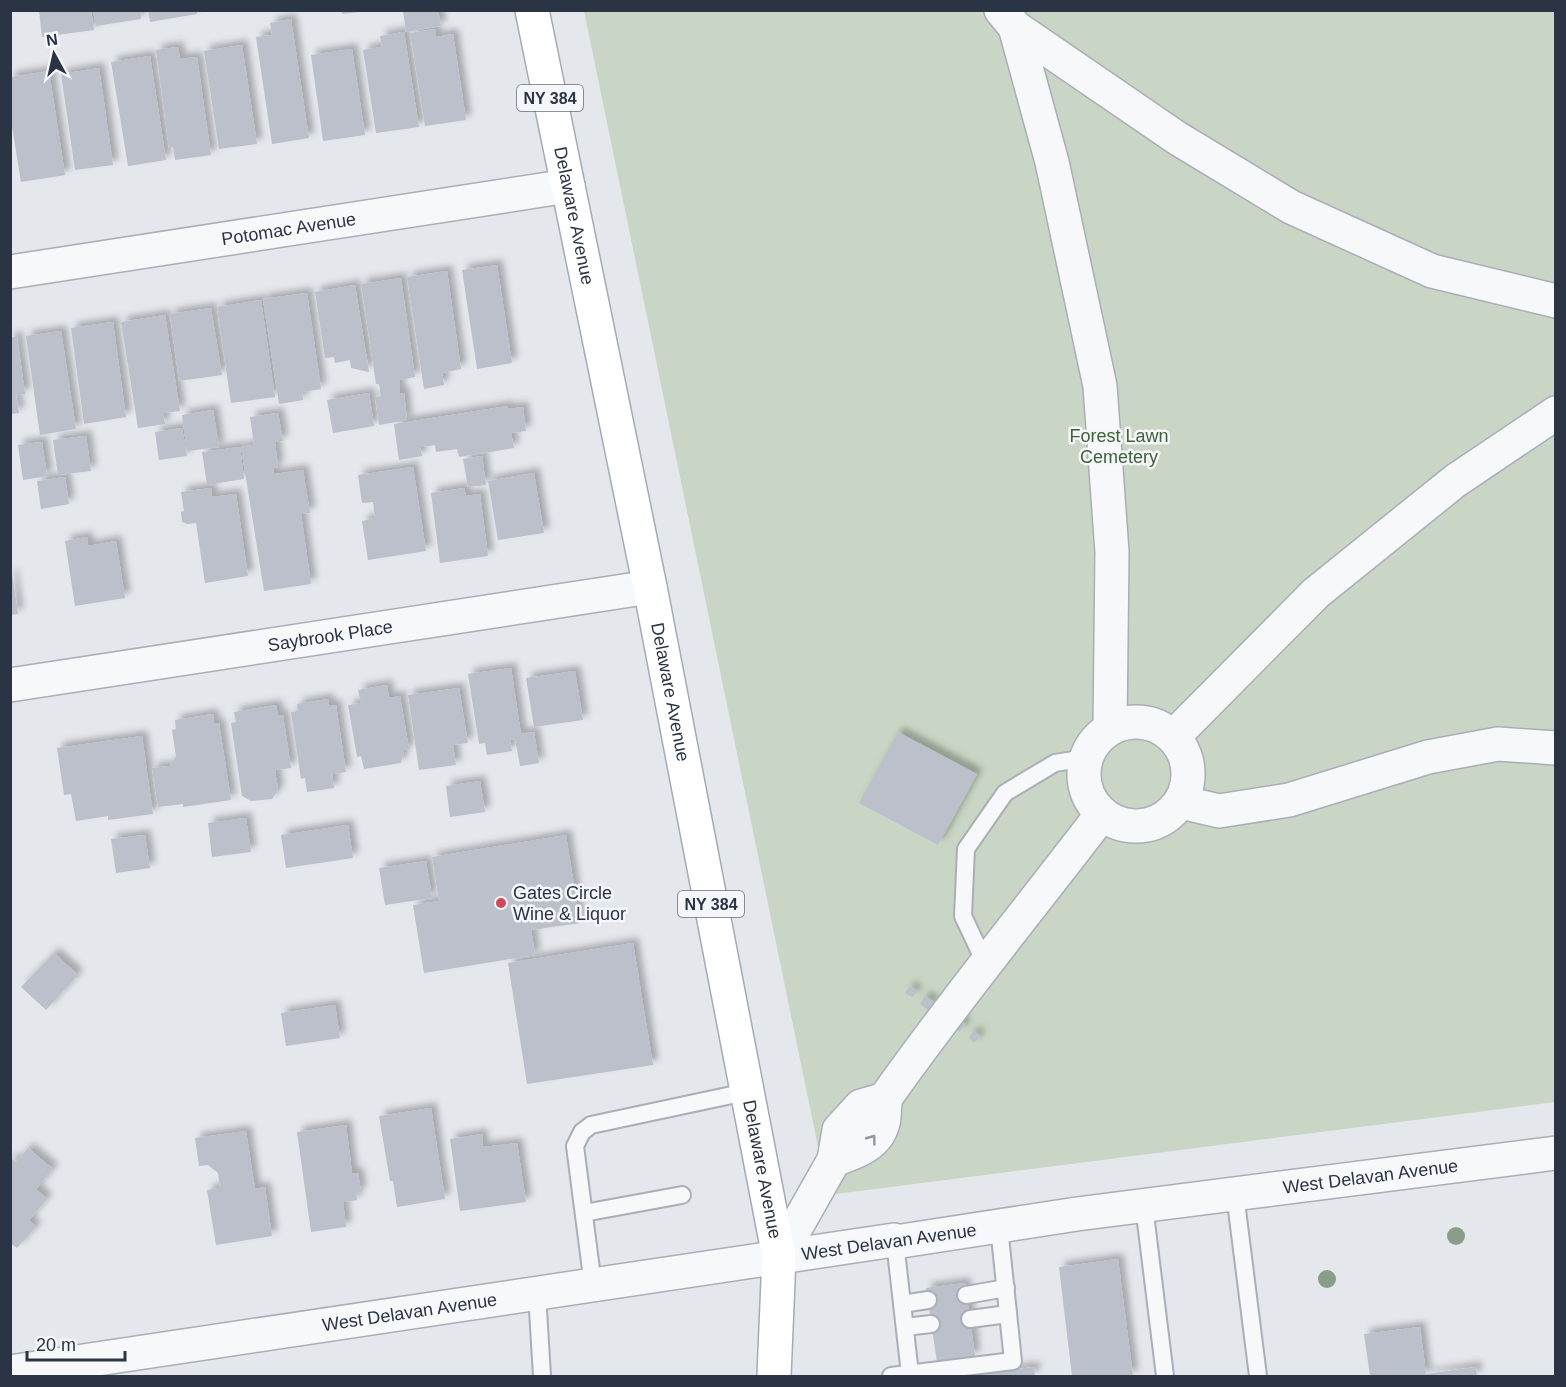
<svg xmlns="http://www.w3.org/2000/svg" width="1566" height="1387" viewBox="0 0 1566 1387" font-family="Helvetica,sans-serif">
<defs>
<filter id="shadow"><feDropShadow dx="5.5" dy="-5.5" stdDeviation="3" flood-color="#0004"/></filter>
</defs>
<rect width="100%" height="100%" fill="#e4e7ec"/>
<polygon fill="#c9d6c5" points="584,11 1555,11 1555,1102 828,1195"/>
<g fill="#bbc0ca" filter="url(#shadow)">
<polygon points="39,10 91,10 94,30 42,37"/>
<polygon points="93,10 140,10 141,19 96,26"/>
<polygon points="148,10 197,10 197,14 150,22"/>
<polygon points="341,10 358,10 358,12 342,14"/>
<polygon points="403,10 438,10 441,26 406,32"/>
<polygon points="291,19 309,138 272,144 256,37 272,35 270,23"/>
<polygon points="435,29 436,37 453,34 466,120 425,126 410,33"/>
<polygon points="404,32 419,127 376,133 363,50 382,47 380,36"/>
<polygon points="242,45 257,144 219,149 204,51"/>
<polygon points="178,47 180,59 197,57 211,155 175,160 173,147 169,148 156,50"/>
<polygon points="352,49 365,135 323,141 311,55"/>
<polygon points="150,56 166,160 128,166 111,62"/>
<polygon points="99,68 113,165 75,170 61,74"/>
<polygon points="49,71 65,175 21,182 10,114 10,77"/>
<polygon points="497,265 512,363 477,369 462,270"/>
<polygon points="447,271 461,369 442,373 444,385 424,389 407,277"/>
<polygon points="401,278 415,377 399,380 400,393 404,393 407,420 379,425 375,397 381,396 379,384 376,384 361,284"/>
<polygon points="355,285 369,372 351,368 350,360 335,363 334,357 325,358 315,292"/>
<polygon points="307,293 321,389 302,392 303,400 279,404 263,299"/>
<polygon points="261,300 275,397 231,403 217,307"/>
<polygon points="211,308 222,375 179,381 170,314"/>
<polygon points="165,315 180,411 163,413 165,424 138,428 121,322"/>
<polygon points="113,322 126,417 84,424 71,328"/>
<polygon points="61,331 76,429 40,435 26,336"/>
<polygon points="10,337 17,337 25,394 16,395 19,413 10,414"/>
<polygon points="369,393 374,426 333,433 327,400"/>
<polygon points="508,406 508,409 523,407 526,431 511,433 514,448 459,457 457,449 436,452 435,445 420,447 422,456 399,460 394,424"/>
<polygon points="213,410 219,447 187,451 182,415"/>
<polygon points="278,413 283,441 275,442 278,467 273,468 274,474 303,470 310,513 301,514 311,584 264,591 241,447 254,445 250,417"/>
<polygon points="182,428 187,456 159,460 155,432"/>
<polygon points="86,436 91,471 58,475 53,440"/>
<polygon points="42,442 47,476 23,480 18,445"/>
<polygon points="240,447 244,479 207,485 202,452"/>
<polygon points="482,456 486,485 468,487 463,459"/>
<polygon points="413,467 426,551 368,560 362,521 375,518 373,502 362,503 358,475"/>
<polygon points="534,473 544,533 498,540 488,481"/>
<polygon points="65,477 69,504 41,509 37,481"/>
<polygon points="211,488 212,497 236,494 248,576 205,583 196,523 187,524 182,522 181,512 184,511 181,492"/>
<polygon points="464,488 466,496 480,494 488,556 440,563 431,493"/>
<polygon points="87,537 88,546 116,541 125,598 75,606 65,541"/>
<polygon points="12,573 18,614 10,615 10,574"/>
<polygon points="511,668 521,734 534,732 539,763 520,766 515,739 510,740 512,751 487,755 485,743 479,744 468,674"/>
<polygon points="575,671 583,720 534,727 526,678"/>
<polygon points="387,685 389,698 400,696 409,749 404,750 401,763 364,769 361,756 357,757 348,705 361,703 358,690"/>
<polygon points="459,688 468,743 453,745 456,765 419,770 408,695"/>
<polygon points="328,699 329,706 336,705 346,772 332,774 334,788 307,792 305,778 301,779 291,712 298,711 297,704"/>
<polygon points="276,705 278,715 283,715 291,768 275,770 278,790 272,799 251,801 242,796 231,723 236,722 234,712"/>
<polygon points="213,714 214,724 219,723 231,800 183,807 183,804 158,807 152,768 170,766 176,756 172,730 176,729 175,720"/>
<polygon points="898,732 977,774 938,845 859,803"/>
<polygon points="142,736 153,814 108,820 108,816 76,821 71,794 64,795 57,748"/>
<polygon points="480,781 485,812 450,817 446,786"/>
<polygon points="246,818 251,852 212,857 208,823"/>
<polygon points="348,825 353,858 286,868 281,835"/>
<polygon points="145,835 150,868 116,873 111,839"/>
<polygon points="566,835 580,923 531,930 535,955 424,973 413,905 439,901 432,857"/>
<polygon points="426,861 432,898 385,905 379,868"/>
<polygon points="633,943 653,1065 527,1084 508,963"/>
<polygon points="54,953 78,975 46,1010 21,987"/>
<polygon points="910,986 917,992 912,997 905,993"/>
<polygon points="925,996 934,1002 928,1010 920,1004"/>
<polygon points="335,1005 340,1038 286,1046 281,1013"/>
<polygon points="957,1018 965,1024 960,1032 952,1027"/>
<polygon points="973,1031 980,1036 974,1043 969,1038"/>
<polygon points="431,1108 445,1199 397,1207 393,1181 390,1181 379,1116"/>
<polygon points="346,1125 352,1173 358,1173 361,1192 356,1193 357,1200 343,1202 346,1227 311,1232 297,1132"/>
<polygon points="246,1131 255,1189 265,1187 272,1236 216,1245 207,1190 220,1188 218,1173 208,1165 199,1166 195,1138"/>
<polygon points="482,1134 483,1147 517,1143 526,1202 460,1211 450,1139"/>
<polygon points="28,1148 53,1169 36,1189 47,1199 29,1220 36,1227 17,1248 10,1243 10,1157 16,1162"/>
<polygon points="1118,1259 1133,1376 1072,1376 1059,1267"/>
<polygon points="965,1283 975,1356 937,1362 926,1288"/>
<polygon points="1420,1327 1426,1374 1476,1367 1477,1376 1370,1376 1364,1334"/>
<polygon points="1034,1367 1035,1376 972,1376 972,1375"/>
</g>
<g fill="none" stroke-linecap="round" stroke-linejoin="round">
<g stroke="#a9aeb7" stroke-width="20">
<g id="service">
<polyline points="986,965 963,916 966,849 1005,793 1055,763 1086,758"/>
<polyline points="1235,1194 1258,1376"/>
<polyline points="1144,1206 1165,1376"/>
<polyline points="584,1213 682,1195"/>
<polyline points="895,1242 910,1374"/>
<polyline points="593,1285 575,1146 582,1132 591,1125 746,1092"/>
<polyline points="537,1293 542,1376"/>
<polyline points="966,1295 1006,1288"/>
<polyline points="902,1304 928,1300"/>
<polyline points="970,1319 1008,1314"/>
<polyline points="905,1327 931,1324"/>
<polyline points="891,1376 1013,1361 999,1227"/>
</g>
</g>
<g stroke="#a9aeb7" stroke-width="36">
<g id="minor">
<polyline points="1001,10 1015,27 1052,162 1100,386 1112,552 1110,728"/>
<polyline points="1015,27 1177,138 1291,207 1432,271 1556,301"/>
<path id="s1" d="M 10,272 L 568,186"/>
<path id="s2" d="M 10,685 L 650,587"/>
<circle cx="1136" cy="774" r="52"/>
<polyline points="1174,736 1316,593 1455,481 1556,413"/>
<polyline points="1181,802 1219,811 1289,800 1428,757 1498,744 1556,748"/>
<path d="M 834,1160 C 854,1153 877,1146 883,1123 C 886,1113 882,1102 889,1093 C 957,997 1031,907 1102,814"/>
<polyline points="779,1257 834,1160 839,1130 861,1106 885,1099"/>
</g>
</g>
<g stroke="#a9aeb7" stroke-width="36">
<g id="tertiary">
<path id="s3" d="M 10,1372 L 894,1240 L 895,1242 L 1077,1214 L 1556,1153"/>
</g>
</g>
<g stroke="#a3abb8" stroke-width="36">
<g id="primary">
<path id="s4" d="M 532,10 L 650,587 L 779,1257 L 774,1376"/>
</g>
</g>
<use href="#service" stroke="#f7f8fa" stroke-width="16"/>
<use href="#minor" stroke="#f7f8fa" stroke-width="33"/>
<use href="#tertiary" stroke="#f7f8fa" stroke-width="33"/>
<use href="#primary" stroke="#fff" stroke-width="33"/>
</g>
<g fill="#899d89">
<circle cx="1456" cy="1236" r="9"/>
<circle cx="1327" cy="1279" r="9"/>
</g>
<defs><path id="oneway-chevron" d="M-2-3.5L2.5 0L-2 3.5" fill="none" stroke-width="1.6" stroke-linecap="round" stroke-linejoin="round" transform="scale(1.5)"/></defs>
<use stroke="#9196a0" href="#oneway-chevron" transform="translate(872 1139) rotate(-53)"/>
<circle fill="#d1495b" stroke="#f4f6f9" stroke-width="2" cx="501" cy="903" r="6"/>
<g text-anchor="middle" dominant-baseline="central" stroke-width="5" stroke-linejoin="round" paint-order="stroke">
<g fill="#f4f6f9" stroke="#676e7b" stroke-width="1.5">
<rect x="517" y="85" width="66" height="26" rx="4.5"/>
<rect x="678" y="891" width="66" height="26" rx="4.5"/>
</g>
<g font-size="16" font-weight="bold" fill="#2b3445">
<text x="550" y="98">NY 384</text>
<text x="711" y="904">NY 384</text>
</g>
<g font-size="18" fill="#2b3445" stroke="#f4f6f9">
<text stroke="none"><textPath href="#s4" startOffset="210">Delaware Avenue</textPath></text>
<text stroke="none"><textPath href="#s1" startOffset="282">Potomac Avenue</textPath></text>
<text stroke="none"><textPath href="#s2" startOffset="324">Saybrook Place</textPath></text>
<text stroke="none"><textPath href="#s4" startOffset="696">Delaware Avenue</textPath></text>
<text stroke="none"><textPath href="#s4" startOffset="1182">Delaware Avenue</textPath></text>
<text stroke="none"><textPath href="#s3" startOffset="1376">West Delavan Avenue</textPath></text>
<text transform="translate(889 1242) rotate(-8)">West Delavan Avenue</text>
<text stroke="none"><textPath href="#s3" startOffset="404">West Delavan Avenue</textPath></text>
</g>
<g font-size="18" fill="#3f6138" stroke="#f4f6f9">
<text x="1119" y="436">Forest Lawn<tspan x="1119" dy="21">Cemetery</tspan></text>
</g>
<g font-size="18" fill="#2b3445" stroke="#f4f6f9" text-anchor="start">
<text x="513" y="893">Gates Circle<tspan x="513" dy="21">Wine &amp; Liquor</tspan></text>
</g>
</g>
<rect width="1566" height="1387" fill="none" stroke="#2b3445" stroke-width="24"/>
<g transform="translate(54 54) rotate(352)" stroke="#f4f6f9" stroke-width="4.5" paint-order="stroke">
<path d="M0-4.5L10 22L0 15L-10 22Z" fill="#2b3445"/>
<text y="-9" font-size="16" font-weight="bold" text-anchor="middle" fill="#2b3445">N</text>
</g>
<path d="M27 1351v9h98v-9" fill="none" stroke="#2b3445" stroke-width="3"/>
<text x="36" y="1351" font-size="18" fill="#2b3445" stroke="#f4f6f9" stroke-width="4.5" paint-order="stroke">20 m</text>
</svg>
